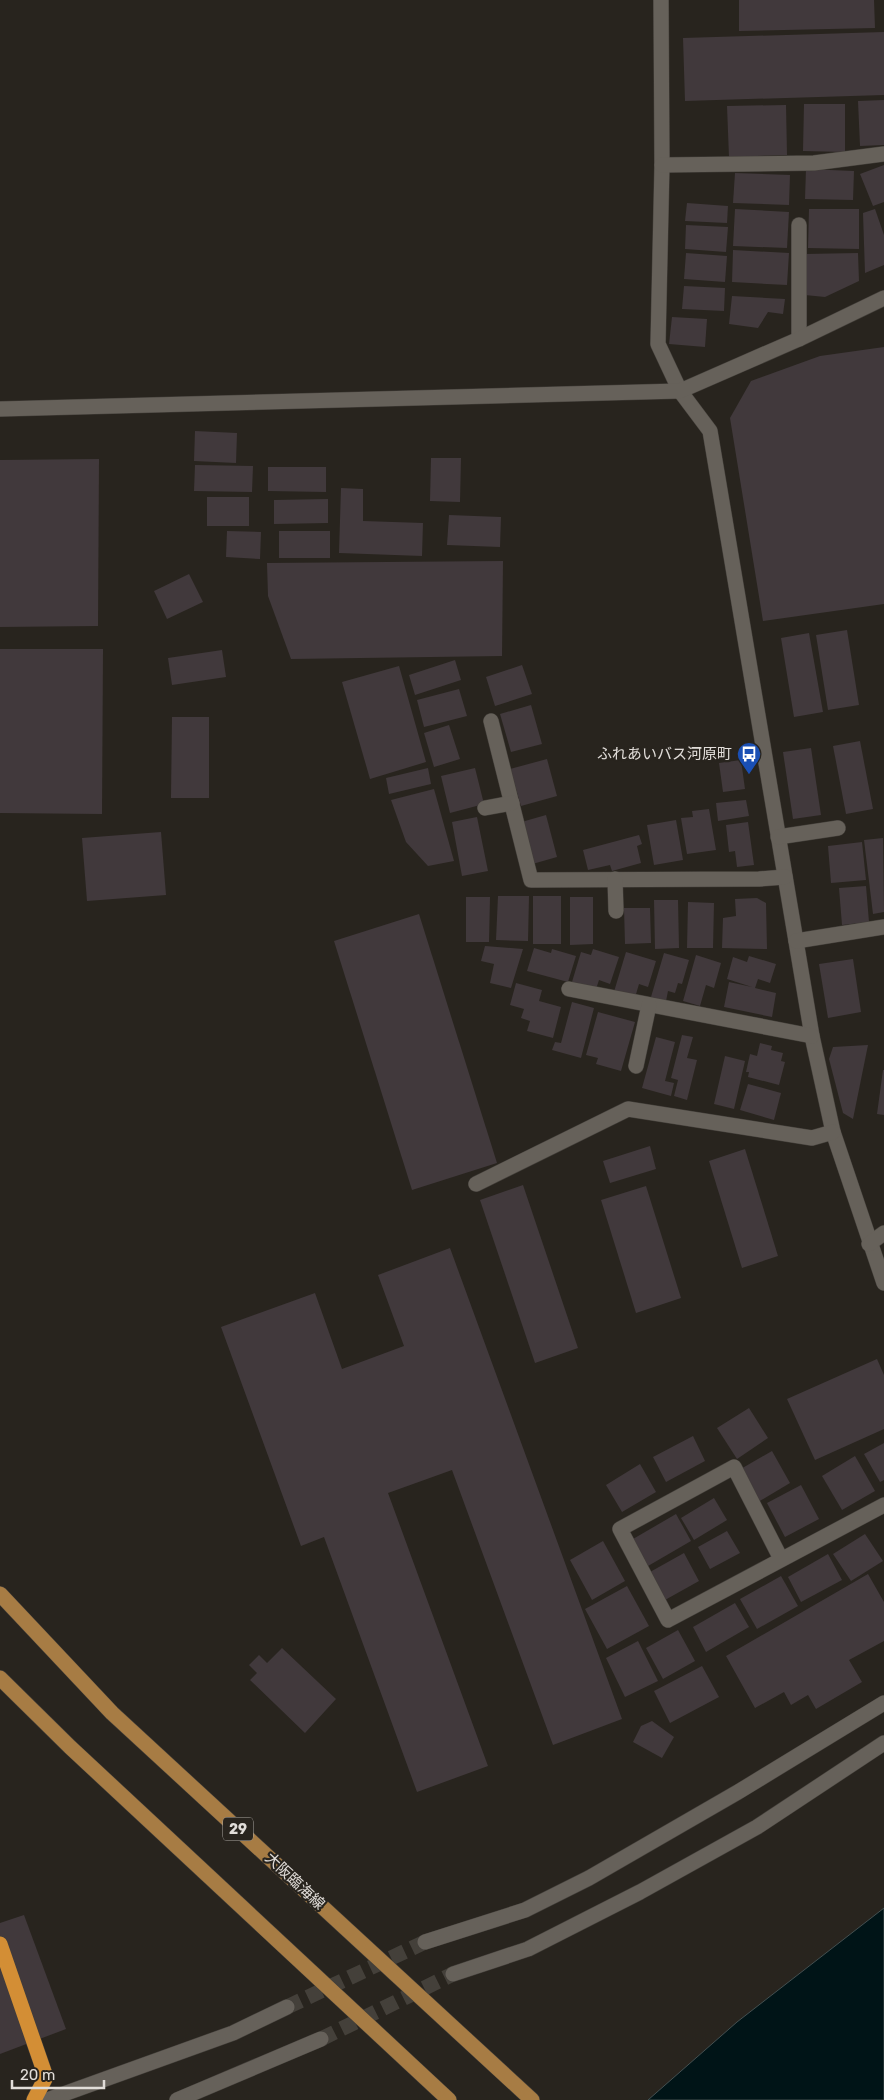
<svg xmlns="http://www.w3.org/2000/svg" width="884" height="2100" viewBox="0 0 884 2100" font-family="Rubik,'Noto Sans JP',sans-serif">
<rect width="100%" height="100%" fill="#28241e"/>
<polygon fill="#001417" stroke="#445051" points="884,1908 884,2100 648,2100 737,2022"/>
<g fill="#41393c">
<polygon points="739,0 874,0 875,28 739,31"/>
<polygon points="884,32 884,95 685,101 683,38"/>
<polygon points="884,100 884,145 860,146 858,101"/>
<polygon points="804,104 845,104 845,152 803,151"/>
<polygon points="786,105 787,155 729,157 727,106"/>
<polygon points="884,165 884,202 873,206 860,174"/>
<polygon points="806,169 854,171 853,200 805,199"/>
<polygon points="735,173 790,175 789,205 733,203"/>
<polygon points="687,203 728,206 727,223 685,221"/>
<polygon points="735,209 789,212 787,248 733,246"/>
<polygon points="809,209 859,209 859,249 808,248"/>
<polygon points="875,209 884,235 884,265 865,273 863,213"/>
<polygon points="686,225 728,227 726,252 685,249"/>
<polygon points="733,250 789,253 787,285 732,282"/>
<polygon points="686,253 727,256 725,282 684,279"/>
<polygon points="858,253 859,281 825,297 805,295 805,254"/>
<polygon points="684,286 725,288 724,311 682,309"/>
<polygon points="732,296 785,299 783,314 768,312 758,328 729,324"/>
<polygon points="672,317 707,319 705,347 669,344"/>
<polygon points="884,347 884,604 763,621 730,418 751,381 820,356"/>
<polygon points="195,431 237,433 236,463 194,461"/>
<polygon points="431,458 461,458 460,502 430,501"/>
<polygon points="99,459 98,626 0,627 0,460"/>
<polygon points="195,465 253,466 252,492 194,491"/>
<polygon points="268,467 326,467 326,492 268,491"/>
<polygon points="341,488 363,489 363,521 423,523 422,556 339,553"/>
<rect x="207" y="497" width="42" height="29"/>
<polygon points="328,499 328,523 274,524 274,500"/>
<polygon points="449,515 501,517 500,547 447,545"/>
<polygon points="227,531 261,532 260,559 226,557"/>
<rect x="279" y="531" width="51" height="27"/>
<polygon points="503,561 502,656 291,659 268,596 267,563"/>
<polygon points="189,574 203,602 167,619 154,591"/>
<polygon points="847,630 859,705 828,710 816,635"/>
<polygon points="809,633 823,712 794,717 781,638"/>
<polygon points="0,649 103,649 102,814 0,813"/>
<polygon points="222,650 226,677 172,685 168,658"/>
<polygon points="455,660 461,680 415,695 409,675"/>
<polygon points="522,665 532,694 495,706 486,677"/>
<polygon points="399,666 426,762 370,779 342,682"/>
<polygon points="459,689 467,716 424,727 417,700"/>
<polygon points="531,705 542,744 511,752 500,714"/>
<polygon points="172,717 209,717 209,798 171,798"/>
<polygon points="449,725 460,759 434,767 424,733"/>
<polygon points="860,741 873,809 846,814 833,746"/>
<polygon points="811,748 821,815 793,819 783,752"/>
<polygon points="547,759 557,796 521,806 510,769"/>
<polygon points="741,760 745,789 723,792 719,763"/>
<polygon points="428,768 431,784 389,794 386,778"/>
<polygon points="475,768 484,804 450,813 441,776"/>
<polygon points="434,789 454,861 428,866 406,842 391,800"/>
<polygon points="746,800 749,816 718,821 716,803"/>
<polygon points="709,809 716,850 687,854 681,818 693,817 692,811"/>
<polygon points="546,815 557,857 529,865 518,823"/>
<polygon points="477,817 488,871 462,876 452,822"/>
<polygon points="676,820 683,860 654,865 647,825"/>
<polygon points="748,822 754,865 737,867 735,851 729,852 726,825"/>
<polygon points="161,832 166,895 87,901 82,838"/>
<polygon points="639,835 642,844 637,846 641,863 612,871 610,865 588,870 583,850"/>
<polygon points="883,838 884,912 873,914 864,840"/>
<polygon points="862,842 866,880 831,883 828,846"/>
<polygon points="866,886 869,922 842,925 839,888"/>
<polygon points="498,896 529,896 528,941 496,940"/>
<rect x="533" y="896" width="28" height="48"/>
<polygon points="466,897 490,897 489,942 466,942"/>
<polygon points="570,897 593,897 593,944 570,945"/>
<polygon points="757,898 766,903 767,949 722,948 723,918 736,916 735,899"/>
<polygon points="654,900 678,900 679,948 655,949"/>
<polygon points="688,902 714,903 713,948 687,948"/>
<polygon points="624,908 650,908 651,943 625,944"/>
<polygon points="419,914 497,1163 412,1190 334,941"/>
<polygon points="485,946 523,949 511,988 490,983 494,964 481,961"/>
<polygon points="534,948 551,953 552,949 576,956 568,982 527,971"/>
<polygon points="593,949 619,957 610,984 599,980 596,989 572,982 581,952 591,955"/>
<polygon points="626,952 656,961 648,987 639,984 634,1001 613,995"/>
<polygon points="664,953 689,960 682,984 678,983 675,993 668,991 666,1001 651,997"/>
<polygon points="696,955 721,963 714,988 706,985 700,1006 683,1001"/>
<polygon points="749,956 776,964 770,983 758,979 755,988 776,993 772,1017 724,1007 729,982 752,987 727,979 733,957 747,962"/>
<polygon points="853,959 861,1012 828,1018 819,964"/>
<polygon points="516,983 542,990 539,1001 561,1007 553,1038 527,1031 530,1021 521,1018 524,1009 510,1005"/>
<polygon points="572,1002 594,1008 581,1058 552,1050 555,1042 561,1043"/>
<polygon points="598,1012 635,1022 621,1071 596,1064 598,1058 586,1055"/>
<polygon points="682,1035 693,1037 687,1058 697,1060 687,1100 674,1096 678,1080 671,1078"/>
<polygon points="656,1037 675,1042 665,1081 674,1083 671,1096 642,1088"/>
<polygon points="760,1043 772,1046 771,1050 783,1053 781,1061 785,1062 779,1085 748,1077 749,1072 746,1072 750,1054 757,1056"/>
<polygon points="868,1045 853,1119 843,1113 829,1059 833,1047"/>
<polygon points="725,1056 745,1061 734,1109 714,1104"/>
<polygon points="883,1070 884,1070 884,1115 877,1114"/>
<polygon points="748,1084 781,1093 774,1120 740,1110"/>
<polygon points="650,1146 656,1169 610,1183 603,1161"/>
<polygon points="745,1149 778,1256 742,1268 709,1161"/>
<polygon points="523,1185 578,1348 535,1363 480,1200"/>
<polygon points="646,1186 681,1298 636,1313 601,1200"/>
<polygon points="450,1248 622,1719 553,1745 452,1470 388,1493 488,1766 417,1792 324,1537 301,1546 221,1327 315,1293 342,1369 404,1346 378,1275"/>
<polygon points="877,1359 884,1375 884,1429 815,1460 787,1399"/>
<polygon points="749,1408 768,1438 737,1459 717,1428"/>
<polygon points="693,1436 705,1461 666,1482 653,1457"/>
<polygon points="884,1443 884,1480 880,1482 864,1454"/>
<polygon points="772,1451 790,1483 758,1502 739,1470"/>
<polygon points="855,1456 875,1491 842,1510 822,1476"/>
<polygon points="640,1464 656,1492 622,1512 606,1485"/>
<polygon points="801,1485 819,1519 785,1537 767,1503"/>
<polygon points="714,1498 727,1520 694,1540 681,1518"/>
<polygon points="676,1514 691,1541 648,1566 633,1539"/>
<polygon points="727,1531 740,1553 710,1569 698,1547"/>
<polygon points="865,1534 883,1561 851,1581 833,1554"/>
<polygon points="603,1541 625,1581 592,1600 570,1560"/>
<polygon points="684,1553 699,1581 665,1600 650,1572"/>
<polygon points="828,1554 842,1580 801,1602 788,1577"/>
<polygon points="868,1574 884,1602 884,1641 849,1660 862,1682 816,1709 808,1695 791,1705 784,1692 755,1708 726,1656"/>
<polygon points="781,1576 798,1606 757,1629 740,1599"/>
<polygon points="627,1586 649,1626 607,1649 585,1609"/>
<polygon points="735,1603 749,1627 706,1652 693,1627"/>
<polygon points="678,1630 695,1661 663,1679 646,1648"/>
<polygon points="638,1641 658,1681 625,1697 606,1658"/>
<polygon points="282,1648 336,1699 305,1733 250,1680 257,1673 249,1665 259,1655 267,1663"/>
<polygon points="702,1666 719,1697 670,1723 654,1691"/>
<polygon points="652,1721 674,1737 662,1758 633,1742 641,1726"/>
<polygon points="24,1915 66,2029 0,2054 0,1923"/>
</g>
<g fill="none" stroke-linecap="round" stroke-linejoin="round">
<g stroke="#44403a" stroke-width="15" stroke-dasharray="15 8" stroke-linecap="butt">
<polyline points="287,2007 425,1942"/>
<polyline points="321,2039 453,1974"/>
</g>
<g stroke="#433f3a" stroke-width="16">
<g id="minor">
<polyline points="661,0 662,165 658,344 680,391 710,431 812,1036 833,1132 884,1283"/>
<polyline points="662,165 814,163 884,154"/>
<polyline points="799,339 799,225"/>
<polyline points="0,409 680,391 799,339 884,298"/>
<polyline points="491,721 531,880 759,879 785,877"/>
<polyline points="485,808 512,803"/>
<polyline points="778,837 838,828"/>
<polyline points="615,879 616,911"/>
<polyline points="796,941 884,927"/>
<polyline points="569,989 812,1036"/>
<polyline points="636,1066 649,1005"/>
<polyline points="476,1184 628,1109 812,1138 833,1132"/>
<polyline points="869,1244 884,1233"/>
<polyline points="781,1559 734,1467 620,1529 668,1620 884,1505"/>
<polyline points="425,1942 525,1910 589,1878 738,1792 884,1703"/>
<polyline points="453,1974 528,1949 640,1892 757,1827 884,1743"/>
<polyline points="47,2100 233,2033 287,2007"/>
<polyline points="177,2100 321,2039"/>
</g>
</g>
<g stroke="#433f3a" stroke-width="16">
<g id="major">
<polyline points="0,1594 112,1713 532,2100"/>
<polyline points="0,1678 70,1747 449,2100"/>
</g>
</g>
<g stroke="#433f3a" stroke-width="16">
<polyline id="highway" points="0,1944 46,2077 34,2100"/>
</g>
<use href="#minor" stroke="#66615a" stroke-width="15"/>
<use href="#major" stroke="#a77c44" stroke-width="15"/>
<use href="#highway" stroke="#d38e35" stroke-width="15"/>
</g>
<defs>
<g id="bus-pin" transform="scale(1.25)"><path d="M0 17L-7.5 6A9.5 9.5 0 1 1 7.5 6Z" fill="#1a4fb4" stroke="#28241e"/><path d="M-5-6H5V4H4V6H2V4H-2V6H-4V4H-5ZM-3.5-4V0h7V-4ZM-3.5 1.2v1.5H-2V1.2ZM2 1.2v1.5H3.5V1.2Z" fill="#fff"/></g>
</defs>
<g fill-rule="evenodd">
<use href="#bus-pin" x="749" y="754"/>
</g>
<g text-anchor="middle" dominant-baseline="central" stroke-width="4.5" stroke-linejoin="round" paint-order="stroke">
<rect fill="#28241e" stroke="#aaa6a1" stroke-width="1" x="223" y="1817.5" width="30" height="23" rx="4"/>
<g font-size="14" font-weight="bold" fill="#e1ddd9">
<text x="238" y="1829">29</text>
</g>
<g font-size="15" fill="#e1ddd9" stroke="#28241e" text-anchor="end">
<text x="732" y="754">ふれあいバス河原町</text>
</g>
<g font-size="15" fill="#e1ddd9" stroke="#28241e">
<text transform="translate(295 1881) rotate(43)">大阪臨海線</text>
</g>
</g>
<path d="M12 2080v8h92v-8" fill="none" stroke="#e1ddd9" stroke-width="2.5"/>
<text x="20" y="2080" font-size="15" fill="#e1ddd9" stroke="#28241e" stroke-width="4" paint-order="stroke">20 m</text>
</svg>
